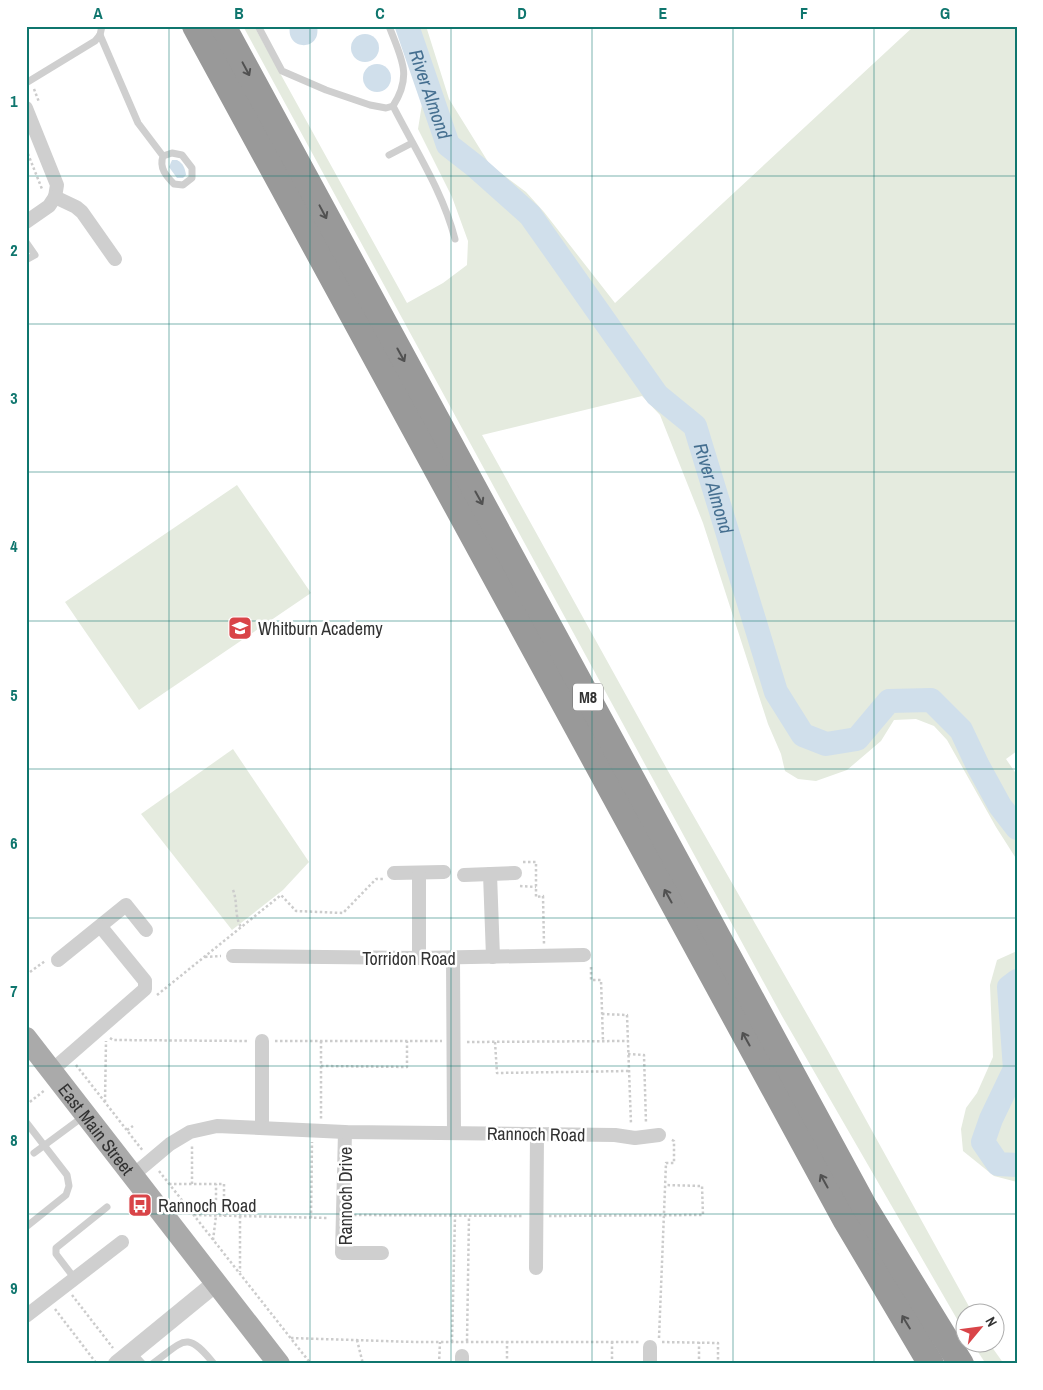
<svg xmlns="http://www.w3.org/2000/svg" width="1043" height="1390" viewBox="0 0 1043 1390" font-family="'Archivo Narrow',sans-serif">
<rect width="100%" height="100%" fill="#fff"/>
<g fill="#e5ebdf">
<polygon points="243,26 254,26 407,303 443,283 467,265 468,241 452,197 418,129 422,104 411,54 401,26 426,26 449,99 490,165 526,192 544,212 615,303 914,26 1017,26 1017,751 1006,759 1017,775 1017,860 996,827 947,740 934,726 916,719 894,720 881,741 847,770 816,781 798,779 785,771 781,754 768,724 703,523 660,415 642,396 482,435 668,771 828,1051 972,1312 966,1312 965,1333 782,1016"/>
<polygon points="237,485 311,593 139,710 65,602"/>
<polygon points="233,749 309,862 283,890 232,930 141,814"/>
<polygon points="1017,951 1017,1182 994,1176 963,1151 961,1129 966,1108 977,1093 993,1057 990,985 997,960"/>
<polygon points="972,1343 989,1343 1004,1364 986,1364"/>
</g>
<g fill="#d0dfeb">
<path d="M 290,26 L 317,26 C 322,52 285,51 290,26 Z"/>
<circle cx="365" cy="48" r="14"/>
<circle cx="377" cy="78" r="14"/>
<path d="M 172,160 L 177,160 C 183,163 185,168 186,175 L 183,178 L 177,178 L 169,167 Z"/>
</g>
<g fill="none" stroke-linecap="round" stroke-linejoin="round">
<g stroke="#d0dfeb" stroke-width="24">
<path id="s1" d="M 407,26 L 448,145 L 475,166 L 530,215 L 657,395 L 695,426 L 776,692 L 803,735 L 826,744 L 857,739 L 889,701 L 931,700 L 961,730 L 978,766 L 1000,806 L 1017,828"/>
<polyline points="1017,981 1009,987 1015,1069 991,1119 983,1142 998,1164 1017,1165"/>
</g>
<g stroke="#ccc" stroke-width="2.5" stroke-dasharray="2.5 2.5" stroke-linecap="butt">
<polyline points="34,89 39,102"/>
<polyline points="26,149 42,189"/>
<polyline points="523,862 536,862 536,897 543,896 544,944"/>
<polyline points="520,886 536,887"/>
<path d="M 233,890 C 238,902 234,916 241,927"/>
<polyline points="205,957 221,956"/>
<polyline points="591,967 591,980 601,980 603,1041"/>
<polyline points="26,975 45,961"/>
<polyline points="157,995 281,895 296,911 343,913 376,879 383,879"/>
<polyline points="602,1014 627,1015 631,1124"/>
<polyline points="110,1038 113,1040 249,1041"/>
<polyline points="275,1041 442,1041"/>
<polyline points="321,1041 321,1119"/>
<polyline points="467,1042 628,1041"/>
<polyline points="495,1042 497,1073 629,1071"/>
<polyline points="628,1054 644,1055 646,1123"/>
<polyline points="76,1065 143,1151"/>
<polyline points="321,1066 407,1067 407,1041"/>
<polyline points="105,1102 106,1041"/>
<polyline points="26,1105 45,1090"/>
<polyline points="127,1130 133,1126"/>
<polyline points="159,1171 311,1364"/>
<polyline points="169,1184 224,1184 224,1216"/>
<polyline points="192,1184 192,1145"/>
<polyline points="194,1215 329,1218"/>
<polyline points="354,1215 524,1216"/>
<polyline points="240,1216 240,1272"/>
<polyline points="549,1216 703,1215 702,1186 665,1185"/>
<polyline points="311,1218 312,1142"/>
<polyline points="213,1240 216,1216 216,1184"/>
<polyline points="72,1295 113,1348"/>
<polyline points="55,1309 97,1364"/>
<polyline points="291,1338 415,1342 639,1342"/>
<polyline points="659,1338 666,1163 674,1163 674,1141 670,1139"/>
<polyline points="357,1340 363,1364"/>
<polyline points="467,1341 469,1216"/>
<polyline points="507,1341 507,1364"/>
<polyline points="452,1342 455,1216"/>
<polyline points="662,1342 718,1343 718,1364"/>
<polyline points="439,1364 440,1342"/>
<polyline points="612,1364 612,1341"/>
<polyline points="699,1364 699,1342"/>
</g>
<g stroke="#cfcfcf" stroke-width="7">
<path d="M 258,26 L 282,71 L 326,90 L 370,105 L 386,108 L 393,106 C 413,75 401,58 389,26"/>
<path d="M 100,35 L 138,123 L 163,156 L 172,153 L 182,155 L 192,168 L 192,178 L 183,185 L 174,184 C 166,176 159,168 163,156"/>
<polyline points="26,83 95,41 100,35 102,26"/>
<path d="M 393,106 C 415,149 443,192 455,239"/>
<polyline points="389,155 412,143"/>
<polyline points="26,242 35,255 26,260"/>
<polyline points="26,1122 67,1175 69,1186 66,1195 26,1227"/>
<polyline points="34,1153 84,1116"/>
<polyline points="75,1279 56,1254 56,1248 107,1207"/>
<polyline points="133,1353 143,1364"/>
<path d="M 152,1364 C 184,1341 186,1329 214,1364"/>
</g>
<g stroke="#cfcfcf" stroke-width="14">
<polyline points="26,108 57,185 55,197"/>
<polyline points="55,197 76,207 82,212 115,259"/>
<polyline points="26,222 49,206 55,197"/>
<polyline points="394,873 444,872"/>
<polyline points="490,874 493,957"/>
<polyline points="464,875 515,873"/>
<polyline points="233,956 419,958 584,955"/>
<polyline points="419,958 419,873"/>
<polyline points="453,958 454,1133"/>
<polyline points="58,960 126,905 146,930"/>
<polyline points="262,1041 262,1128"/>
<polyline points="51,1071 145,989 145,981 101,927"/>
<polyline points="345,1132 342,1253 382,1253"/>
<polyline points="132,1176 170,1144 190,1132 217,1126 345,1132 615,1135 635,1138 659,1135"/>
<polyline points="536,1268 537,1134"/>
<polyline points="26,1316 122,1242"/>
<polyline points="650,1347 650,1364"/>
<polyline points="462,1356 462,1364"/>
</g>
<polyline stroke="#cfcfcf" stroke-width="18" points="117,1364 216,1283"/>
<path stroke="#aaa" stroke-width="22" id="s2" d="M 26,1038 L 279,1364"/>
<g stroke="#999" stroke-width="26">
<polyline points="195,26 845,1219 931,1364"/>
<polyline points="223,26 864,1206 961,1364"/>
</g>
</g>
<defs><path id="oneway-shaft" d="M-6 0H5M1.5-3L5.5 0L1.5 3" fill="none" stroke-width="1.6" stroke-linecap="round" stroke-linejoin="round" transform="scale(1.25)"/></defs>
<g stroke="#515151">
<use href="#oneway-shaft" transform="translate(246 69) rotate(62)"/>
<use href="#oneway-shaft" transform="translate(323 212) rotate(62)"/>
<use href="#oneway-shaft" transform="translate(401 355) rotate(61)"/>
<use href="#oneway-shaft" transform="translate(479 498) rotate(61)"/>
<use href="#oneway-shaft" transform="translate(668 896) rotate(-119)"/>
<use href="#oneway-shaft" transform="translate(746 1039) rotate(-119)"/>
<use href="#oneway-shaft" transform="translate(824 1181) rotate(-119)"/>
<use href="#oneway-shaft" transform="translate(906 1322) rotate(-121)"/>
</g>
<path fill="none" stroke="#0f766e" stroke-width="1" stroke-opacity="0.55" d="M 169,26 L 169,1364M 310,26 L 310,1364M 451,26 L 451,1364M 592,26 L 592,1364M 733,26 L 733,1364M 874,26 L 874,1364M 26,176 L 1017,176M 26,324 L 1017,324M 26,472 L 1017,472M 26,621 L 1017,621M 26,769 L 1017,769M 26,918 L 1017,918M 26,1066 L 1017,1066M 26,1214 L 1017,1214"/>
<defs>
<g id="school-square" transform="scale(1.25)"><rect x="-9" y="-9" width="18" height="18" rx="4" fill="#d94448" stroke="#fff"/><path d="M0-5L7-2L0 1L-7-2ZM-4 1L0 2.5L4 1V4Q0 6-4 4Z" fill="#fff"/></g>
<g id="bus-square" transform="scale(1.25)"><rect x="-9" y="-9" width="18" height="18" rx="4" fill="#d94448" stroke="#fff"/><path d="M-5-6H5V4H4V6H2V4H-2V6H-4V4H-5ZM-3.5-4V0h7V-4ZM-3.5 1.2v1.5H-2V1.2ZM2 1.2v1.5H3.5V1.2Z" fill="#fff"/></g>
</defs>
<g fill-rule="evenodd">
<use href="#school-square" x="240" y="628"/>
<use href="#bus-square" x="140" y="1205"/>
</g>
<g text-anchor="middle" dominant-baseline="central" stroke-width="5" stroke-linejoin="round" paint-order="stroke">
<rect fill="#fff" stroke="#707070" stroke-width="1" x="573" y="683.5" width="30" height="27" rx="4"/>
<g font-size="16" font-weight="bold" fill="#323232">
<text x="588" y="697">M8</text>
</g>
<g font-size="18" fill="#323232" stroke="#fff" text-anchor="start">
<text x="258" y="628">Whitburn Academy</text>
<text x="158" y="1205">Rannoch Road</text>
</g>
<g font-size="18" fill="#323232" stroke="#fff">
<text x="409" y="958">Torridon Road</text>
<text stroke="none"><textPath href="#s2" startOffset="115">East Main Street</textPath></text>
<text transform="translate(536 1134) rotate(1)">Rannoch Road</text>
<text transform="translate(345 1196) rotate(-90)">Rannoch Drive</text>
</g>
<g font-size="19" font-style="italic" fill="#456f90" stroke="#fff">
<text stroke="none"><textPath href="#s1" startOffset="72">River Almond</textPath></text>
<text stroke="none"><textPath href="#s1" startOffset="568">River Almond</textPath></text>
</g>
</g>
<rect width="1043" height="1390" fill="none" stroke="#ffffff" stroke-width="55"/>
<g transform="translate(980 1328) rotate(61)"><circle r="24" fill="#ffffff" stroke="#adadad"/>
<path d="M0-4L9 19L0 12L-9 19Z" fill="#d94448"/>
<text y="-8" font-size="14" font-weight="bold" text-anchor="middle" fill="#323232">N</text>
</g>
<rect x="28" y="28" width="988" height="1334" fill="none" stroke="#0f766e" stroke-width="2"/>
<g font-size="16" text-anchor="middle" font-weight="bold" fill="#0f766e">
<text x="98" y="19">A</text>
<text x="239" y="19">B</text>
<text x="380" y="19">C</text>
<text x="522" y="19">D</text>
<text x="663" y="19">E</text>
<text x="804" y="19">F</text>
<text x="945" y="19">G</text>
<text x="14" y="107">1</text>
<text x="14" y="256">2</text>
<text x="14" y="404">3</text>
<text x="14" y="552">4</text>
<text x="14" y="701">5</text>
<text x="14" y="849">6</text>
<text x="14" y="997">7</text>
<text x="14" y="1146">8</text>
<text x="14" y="1294">9</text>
</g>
</svg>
